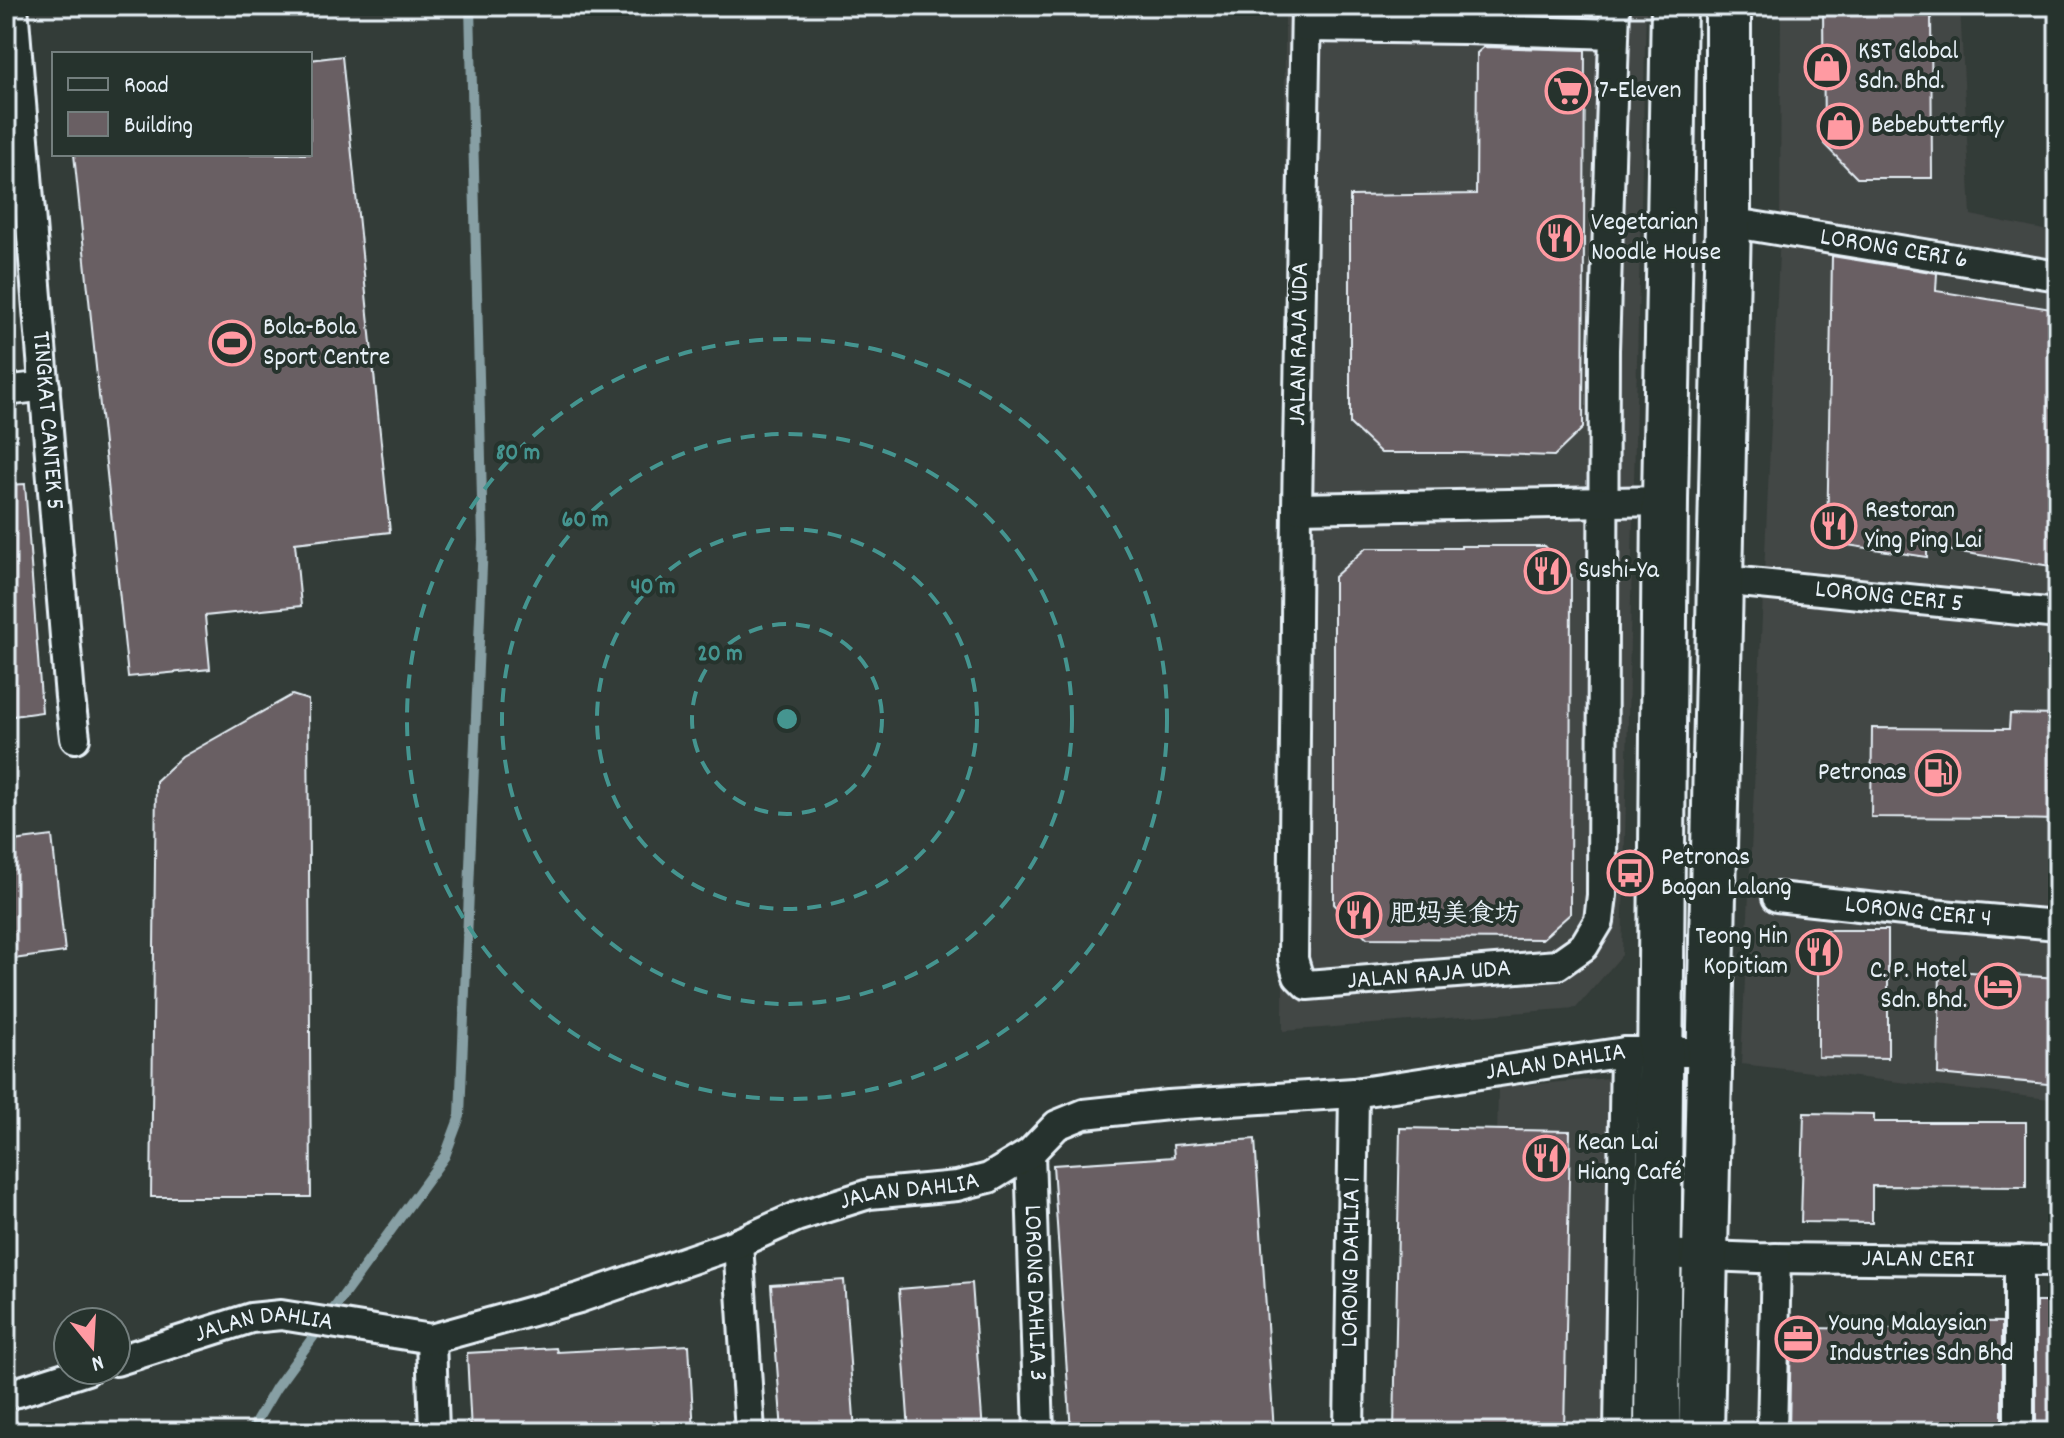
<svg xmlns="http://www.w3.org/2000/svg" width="2064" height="1438" viewBox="0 0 2064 1438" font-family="Dekko,'LXGW WenKai TC',sans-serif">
<rect width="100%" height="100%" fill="#333c38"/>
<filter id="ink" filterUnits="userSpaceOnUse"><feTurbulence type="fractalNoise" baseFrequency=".0125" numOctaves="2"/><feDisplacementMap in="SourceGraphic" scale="16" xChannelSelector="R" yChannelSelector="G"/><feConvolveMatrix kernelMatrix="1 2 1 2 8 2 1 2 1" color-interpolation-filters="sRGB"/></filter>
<g filter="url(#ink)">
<g fill="#434645">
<polygon points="1285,6 1646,6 1622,955 1576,1008 1283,1031"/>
<polygon points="1781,6 1960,6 1971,215 2058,233 2058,1100 1741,1064 1780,233"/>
<polygon points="1622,1077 1622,1432 1492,1432 1498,1087"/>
</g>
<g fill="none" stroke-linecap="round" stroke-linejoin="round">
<polyline stroke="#879fa4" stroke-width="10" points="250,1432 276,1388 445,1156 460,1116 483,541 470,6"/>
</g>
<g fill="#695f63" stroke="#e8f1f8" stroke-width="2">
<polygon points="1477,6 1584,6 1584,16 1482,13"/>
<polygon points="1823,6 1931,6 1932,178 1857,178 1824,144"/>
<polygon points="1484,47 1585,50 1583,428 1554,456 1463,453 1381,453 1350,424 1350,196 1476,194 1477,53"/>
<polygon points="342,56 390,532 295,543 301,606 205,616 210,669 128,677 74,154 310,154 310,60"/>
<polygon points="1832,256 1937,273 1936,291 2058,310 2058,567 1927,547 1927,557 1827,542"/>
<polygon points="25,484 42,712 6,717 6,485"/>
<polygon points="1461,546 1545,546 1571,575 1570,914 1542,939 1367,938 1334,904 1334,577 1366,548 1461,548"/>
<polygon points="292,695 308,700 311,1197 151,1197 156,781 182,757"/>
<polygon points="2010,714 2058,715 2058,820 2007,819 2007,818 1871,817 1872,728 2009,729"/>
<polygon points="52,836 65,952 6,960 6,842"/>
<polygon points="1818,930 1888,930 1888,1058 1818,1057"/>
<polygon points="1940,970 2058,978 2058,1085 1938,1074"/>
<polygon points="1804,1113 1874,1114 1874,1122 2026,1122 2026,1187 1872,1186 1872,1223 1801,1222"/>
<polygon points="1400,1128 1570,1131 1564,1432 1394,1432"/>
<polygon points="1255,1139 1274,1432 1071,1432 1053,1165 1174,1157 1173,1145"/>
<polygon points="844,1280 855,1432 782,1432 771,1285"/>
<polygon points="972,1283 983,1432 909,1432 899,1289"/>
<rect x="2036" y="1302" width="22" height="130"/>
<polygon points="1913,1321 2002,1322 2002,1432 1789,1432 1791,1328 1913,1329"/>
<polygon points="689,1345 694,1432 471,1432 467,1353 556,1348 557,1352"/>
</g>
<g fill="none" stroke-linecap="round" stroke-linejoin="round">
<g stroke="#e8f1f8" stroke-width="34">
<g id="street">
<path id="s1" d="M 13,6 L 70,697 L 75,738"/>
<path id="s2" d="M 1306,6 L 1297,508 L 1293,959 L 1298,976 L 1307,985 L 1557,965 L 1584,946 L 1599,921 L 1602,895 L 1604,350 L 1615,6"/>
<polyline points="1306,27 1464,29 1614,34"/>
<path id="s3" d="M 1728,222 L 2058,276"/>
<polyline points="6,391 45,386"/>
<polyline points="1297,508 1665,501"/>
<path id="s4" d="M 1720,580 L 2058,614"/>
<path id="s5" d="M 1777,897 L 1931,914 L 2058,925"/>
<path id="s6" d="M 1030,1153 L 1039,1432"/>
<polyline points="738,1243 750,1432"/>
<path id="s7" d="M 1660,1254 L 1758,1258 L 2058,1261"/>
<polyline points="2019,1260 2019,1432"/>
<polyline points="431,1339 434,1432"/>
<path id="s8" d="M 116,1361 L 251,1318 L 281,1315 L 431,1339 L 579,1298 L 738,1243 L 796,1217 L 869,1194 L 957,1186 L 989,1178 L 1030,1153 L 1057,1125 L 1084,1114 L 1168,1105 L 1354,1093 L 1625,1052 L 1708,1052"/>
<polyline points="6,1394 18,1392 87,1370"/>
<path id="s9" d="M 1349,1432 L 1354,1093"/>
<polyline points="1619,1432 1625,1052"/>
<polyline points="1772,1432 1776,1258"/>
</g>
</g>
<g stroke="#e8f1f8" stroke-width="50">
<g id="primary">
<polyline points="1657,1432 1665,501 1674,6"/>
<polyline points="1701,1432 1728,222 1728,6"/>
</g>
</g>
<use href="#street" stroke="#26332d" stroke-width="28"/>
<use href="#primary" stroke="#26332d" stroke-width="44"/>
</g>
</g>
<g fill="none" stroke="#459590" stroke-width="4" stroke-dasharray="14 10">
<circle cx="787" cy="719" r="95"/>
<circle cx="787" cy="719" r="190"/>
<circle cx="787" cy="719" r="285"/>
<circle cx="787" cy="719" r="380"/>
</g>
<defs>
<g id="shop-ring" transform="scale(2.3)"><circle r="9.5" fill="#26332d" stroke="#ff9aa2" stroke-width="1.5"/><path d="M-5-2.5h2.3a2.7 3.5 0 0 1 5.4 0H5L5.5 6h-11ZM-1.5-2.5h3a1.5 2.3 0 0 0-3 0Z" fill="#ff9aa2"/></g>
<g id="supermarket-ring" transform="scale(2.3)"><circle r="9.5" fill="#26332d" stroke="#ff9aa2" stroke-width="1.5"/><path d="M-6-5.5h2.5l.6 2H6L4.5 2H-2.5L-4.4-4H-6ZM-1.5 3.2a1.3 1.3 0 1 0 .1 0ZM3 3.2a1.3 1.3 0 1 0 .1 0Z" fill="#ff9aa2"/></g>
<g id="restaurant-ring" transform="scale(2.3)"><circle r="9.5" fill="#26332d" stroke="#ff9aa2" stroke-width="1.5"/><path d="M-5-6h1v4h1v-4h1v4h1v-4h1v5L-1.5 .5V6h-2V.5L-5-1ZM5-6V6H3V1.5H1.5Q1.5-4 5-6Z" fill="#ff9aa2"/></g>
<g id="stadium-ring" transform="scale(2.3)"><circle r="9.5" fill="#26332d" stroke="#ff9aa2" stroke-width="1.5"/><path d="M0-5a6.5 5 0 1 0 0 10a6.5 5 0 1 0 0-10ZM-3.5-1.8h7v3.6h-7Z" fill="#ff9aa2"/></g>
<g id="fuel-ring" transform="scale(2.3)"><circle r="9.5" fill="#26332d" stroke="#ff9aa2" stroke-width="1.5"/><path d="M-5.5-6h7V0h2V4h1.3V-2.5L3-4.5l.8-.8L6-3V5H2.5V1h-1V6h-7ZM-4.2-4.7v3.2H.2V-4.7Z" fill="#ff9aa2"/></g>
<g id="bus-ring" transform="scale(2.3)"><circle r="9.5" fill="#26332d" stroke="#ff9aa2" stroke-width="1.5"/><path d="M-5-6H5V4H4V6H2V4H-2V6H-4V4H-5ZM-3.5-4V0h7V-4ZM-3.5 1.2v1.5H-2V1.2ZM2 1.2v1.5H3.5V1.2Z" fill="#ff9aa2"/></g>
<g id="hotel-ring" transform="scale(2.3)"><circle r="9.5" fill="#26332d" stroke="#ff9aa2" stroke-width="1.5"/><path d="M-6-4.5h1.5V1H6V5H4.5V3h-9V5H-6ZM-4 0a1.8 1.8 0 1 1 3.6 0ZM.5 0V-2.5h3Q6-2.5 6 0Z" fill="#ff9aa2"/></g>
<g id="office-ring" transform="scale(2.3)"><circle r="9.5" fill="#26332d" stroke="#ff9aa2" stroke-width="1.5"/><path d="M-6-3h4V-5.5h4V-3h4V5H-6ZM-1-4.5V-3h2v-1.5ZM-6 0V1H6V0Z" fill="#ff9aa2"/></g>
</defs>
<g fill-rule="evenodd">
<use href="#shop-ring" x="1827" y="67"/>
<use href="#supermarket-ring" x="1568" y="91"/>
<use href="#shop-ring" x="1840" y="126"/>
<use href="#restaurant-ring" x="1560" y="238"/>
<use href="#stadium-ring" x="232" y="343"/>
<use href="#restaurant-ring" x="1834" y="526"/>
<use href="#restaurant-ring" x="1547" y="571"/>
<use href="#fuel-ring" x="1938" y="773"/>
<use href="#bus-ring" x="1630" y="873"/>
<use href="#restaurant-ring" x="1359" y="915"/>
<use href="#restaurant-ring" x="1819" y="952"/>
<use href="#hotel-ring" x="1998" y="986"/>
<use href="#restaurant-ring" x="1546" y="1158"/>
<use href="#office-ring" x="1798" y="1339"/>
</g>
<g text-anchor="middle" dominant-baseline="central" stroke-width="8" stroke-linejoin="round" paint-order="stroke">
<g font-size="26" fill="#e8f1f8" stroke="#26332d" text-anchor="start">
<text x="1858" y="52">KST Global<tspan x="1858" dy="30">Sdn. Bhd.</tspan></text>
<text x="1599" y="91">7-Eleven</text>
<text x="1871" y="126">Bebebutterfly</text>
<text x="1591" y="223">Vegetarian<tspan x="1591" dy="30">Noodle House</tspan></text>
<text x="263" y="328">Bola-Bola<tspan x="263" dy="30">Sport Centre</tspan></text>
<text x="1865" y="511">Restoran<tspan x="1865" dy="30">Ying Ping Lai</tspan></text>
<text x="1578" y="571">Sushi-Ya</text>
<text x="1907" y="773" text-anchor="end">Petronas</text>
<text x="1661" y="858">Petronas<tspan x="1661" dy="30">Bagan Lalang</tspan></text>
<text x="1390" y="915">肥妈美食坊</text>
<text x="1788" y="937" text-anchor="end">Teong Hin<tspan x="1788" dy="30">Kopitiam</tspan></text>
<text x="1967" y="971" text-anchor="end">C. P. Hotel<tspan x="1967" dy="30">Sdn. Bhd.</tspan></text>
<text x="1577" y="1143">Kean Lai<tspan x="1577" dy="30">Hiang Café</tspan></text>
<text x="1829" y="1324">Young Malaysian<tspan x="1829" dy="30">Industries Sdn Bhd</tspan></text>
</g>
<g font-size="26" fill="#e8f1f8" stroke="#26332d">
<text stroke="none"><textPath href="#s3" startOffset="168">LORONG CERI 6</textPath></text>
<text transform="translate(1300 344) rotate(-89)">JALAN RAJA UDA</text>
<text stroke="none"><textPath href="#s1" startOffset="416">TINGKAT CANTEK 5</textPath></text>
<text stroke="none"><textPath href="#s4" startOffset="170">LORONG CERI 5</textPath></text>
<text stroke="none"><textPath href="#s5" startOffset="142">LORONG CERI 4</textPath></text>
<text stroke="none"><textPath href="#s2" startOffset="1106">JALAN RAJA UDA</textPath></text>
<text stroke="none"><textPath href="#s8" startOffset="1498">JALAN DAHLIA</textPath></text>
<text stroke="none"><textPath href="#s8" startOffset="826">JALAN DAHLIA</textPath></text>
<text stroke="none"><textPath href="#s7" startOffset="258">JALAN CERI</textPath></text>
<text stroke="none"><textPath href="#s9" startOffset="170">LORONG DAHLIA 1</textPath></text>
<text stroke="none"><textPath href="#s6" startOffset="140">LORONG DAHLIA 3</textPath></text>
<text stroke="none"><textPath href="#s8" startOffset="154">JALAN DAHLIA</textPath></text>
</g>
</g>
<circle cx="787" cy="719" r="12" fill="#459590" stroke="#26332d" stroke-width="4"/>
<g font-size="24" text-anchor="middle" font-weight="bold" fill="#459590" stroke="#26332d" stroke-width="8" stroke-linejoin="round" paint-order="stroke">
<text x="518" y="459">80 m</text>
<text x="585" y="526">60 m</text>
<text x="653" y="593">40 m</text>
<text x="720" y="660">20 m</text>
</g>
<rect width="2064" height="1438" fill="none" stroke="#26332d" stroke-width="32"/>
<rect x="16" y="16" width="2032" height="1406" fill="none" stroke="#e8f1f8" stroke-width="3" filter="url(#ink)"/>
<rect x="52" y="52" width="260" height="104" fill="#26332d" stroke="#747f7e" stroke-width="2"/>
<rect x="68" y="78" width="40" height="12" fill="#26332d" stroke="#747f7e" stroke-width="2"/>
<text x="124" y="92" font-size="24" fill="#e8f1f8">Road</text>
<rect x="68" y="112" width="40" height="24" fill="#695f63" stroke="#747f7e" stroke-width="2"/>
<text x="124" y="132" font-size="24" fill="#e8f1f8">Building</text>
<g transform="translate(92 1346) rotate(162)"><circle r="38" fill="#26332d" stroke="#747f7e" stroke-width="2"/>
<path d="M0-6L14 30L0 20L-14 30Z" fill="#ff9aa2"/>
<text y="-12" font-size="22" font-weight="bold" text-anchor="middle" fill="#e8f1f8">N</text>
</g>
</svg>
